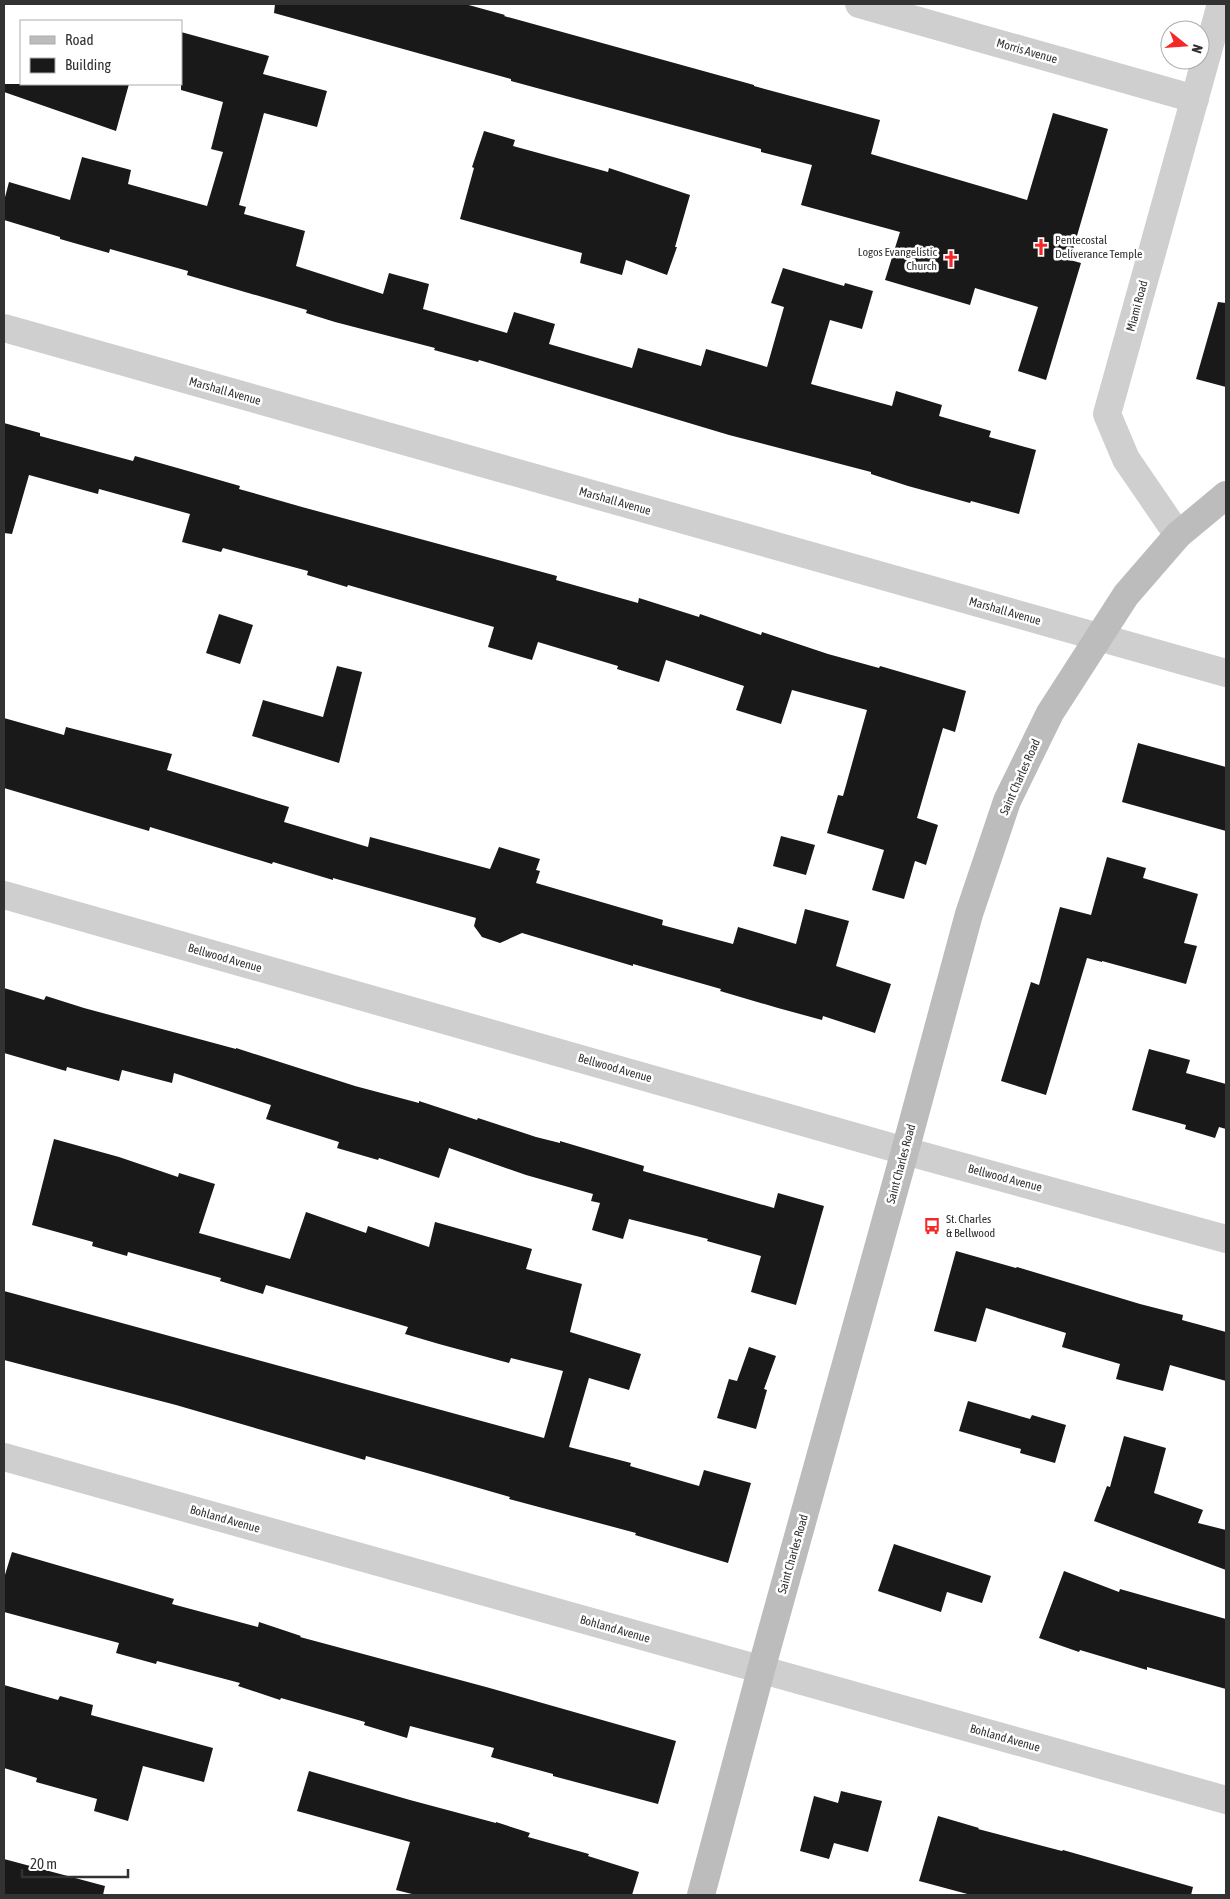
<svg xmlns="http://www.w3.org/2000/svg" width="1230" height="1899" viewBox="0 0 1230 1899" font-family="'Asap Condensed',sans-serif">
<rect width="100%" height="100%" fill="#fff"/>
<g fill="#191919">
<polygon points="275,4 465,4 505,15 504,16 754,85 754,86 880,120 871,154 1027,200 1053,113 1108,129 1070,260 1081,263 1046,380 1018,371 1038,307 975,288 970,305 885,280 900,232 801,205 812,165 761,152 761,149 511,81 511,79 274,13"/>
<polygon points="181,32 269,56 263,74 327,91 317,127 264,113 239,205 246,207 244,214 305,231 296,266 383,294 389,273 429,284 423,309 507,333 514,312 555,324 549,344 632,368 638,348 701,366 706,349 767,367 784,307 771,303 783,268 844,286 845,283 873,291 862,329 830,320 811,384 892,406 896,391 942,405 939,416 991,431 989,437 1036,450 1019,514 971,501 970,503 908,486 871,474 871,472 729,435 479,360 478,362 434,350 435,348 335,322 306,313 307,310 187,275 188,271 110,249 109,253 60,239 60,237 4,220 4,201 9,182 70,200 82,157 131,170 128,184 207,206 223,152 211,149 223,102 181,90"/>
<polygon points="4,84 129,84 116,131 4,92"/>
<polygon points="484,131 515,140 513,146 608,172 609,168 690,195 675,247 677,247 667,275 626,260 622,275 580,263 582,253 460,219 474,168 472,167"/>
<polygon points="1218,302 1226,303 1226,387 1196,379"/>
<polygon points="4,423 40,433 40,436 133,461 135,456 181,469 240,486 239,489 302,507 557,576 556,580 638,603 639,598 699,617 700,614 761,635 762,632 828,654 879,668 880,666 966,691 955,732 943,728 917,818 938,825 926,865 915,861 904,899 872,890 884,850 827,833 838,795 843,796 867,710 792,690 781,724 736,710 744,686 666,660 659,682 617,669 618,666 538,642 532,660 488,647 494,627 348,585 347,587 307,575 308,571 223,548 221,552 182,542 190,514 99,489 98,494 29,475 12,534 4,533"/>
<polygon points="219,614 253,625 240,664 206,653"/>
<polygon points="337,666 362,672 339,763 252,736 263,700 323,717"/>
<polygon points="4,718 64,735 66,727 172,754 167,770 289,807 284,822 368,847 370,837 490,869 499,847 540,859 536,870 540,871 536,883 663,920 662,925 733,944 738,927 796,944 805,909 849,921 836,966 891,984 875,1033 823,1016 822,1020 778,1008 720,991 721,989 633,964 633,966 522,933 500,943 482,937 474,926 476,918 333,878 333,880 273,862 272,864 150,827 149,831 4,788"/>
<polygon points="1138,743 1226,767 1226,831 1122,802"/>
<polygon points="781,836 815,845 806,875 773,866"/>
<polygon points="1107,857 1146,868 1143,878 1198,894 1184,943 1197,946 1186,984 1102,961 1102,962 1087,958 1046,1095 1001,1081 1031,982 1039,985 1060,907 1091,915"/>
<polygon points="4,988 44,1000 46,996 84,1008 236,1049 236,1048 355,1086 419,1103 419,1101 477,1120 478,1118 536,1137 560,1143 560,1141 644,1166 643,1171 774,1208 778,1193 824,1206 796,1305 751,1292 761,1256 707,1241 708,1239 629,1219 623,1239 592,1230 600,1203 591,1201 593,1194 526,1175 449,1148 439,1178 379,1158 378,1160 337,1148 339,1142 266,1119 271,1105 174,1073 172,1083 122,1070 119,1081 67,1067 66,1071 4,1053"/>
<polygon points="1149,1049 1190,1060 1186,1073 1226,1084 1226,1129 1219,1127 1215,1138 1185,1129 1186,1125 1132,1110"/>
<polygon points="54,1139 119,1157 178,1177 179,1173 215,1184 199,1233 290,1259 306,1212 366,1233 368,1226 429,1247 435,1222 532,1249 526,1269 582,1284 570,1332 641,1354 629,1390 589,1378 569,1447 631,1463 630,1466 699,1486 704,1470 751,1483 728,1563 635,1535 636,1533 509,1499 510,1497 427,1473 366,1456 365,1460 176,1405 4,1360 4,1291 544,1438 563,1371 511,1358 509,1363 439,1344 405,1334 408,1327 266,1285 263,1294 220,1281 221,1278 128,1252 127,1256 92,1246 93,1242 32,1225"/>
<polygon points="956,1251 1016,1268 1017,1267 1140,1304 1183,1315 1182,1320 1226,1332 1226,1381 1170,1365 1163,1391 1116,1379 1120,1364 1062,1347 1066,1333 986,1308 976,1342 934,1331"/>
<polygon points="749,1347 776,1356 764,1389 767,1390 756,1429 717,1418 729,1379 737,1381"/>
<polygon points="968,1401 1030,1419 1032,1415 1066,1425 1055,1463 1020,1453 1021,1449 959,1431"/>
<polygon points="1124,1436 1166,1448 1154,1493 1203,1510 1198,1523 1226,1530 1226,1570 1094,1521 1107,1486 1110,1487"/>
<polygon points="894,1544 991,1576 982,1603 947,1592 941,1612 878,1591"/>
<polygon points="12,1552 174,1599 172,1604 258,1627 259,1622 301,1636 300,1637 486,1687 676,1741 658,1804 553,1776 553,1774 491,1757 494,1748 410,1726 407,1738 364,1725 365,1722 281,1698 280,1700 238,1686 240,1683 157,1661 156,1664 116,1653 119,1643 4,1612 4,1578"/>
<polygon points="1064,1571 1119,1592 1120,1589 1226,1619 1226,1689 1147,1667 1147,1670 1080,1650 1079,1652 1039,1638"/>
<polygon points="4,1685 58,1700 60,1696 93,1705 91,1715 213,1748 204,1782 143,1766 128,1821 94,1811 97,1799 36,1782 37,1778 4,1768"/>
<polygon points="309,1771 410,1800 496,1823 496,1822 530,1833 528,1837 589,1854 588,1856 639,1872 632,1895 416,1895 396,1890 410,1842 297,1811"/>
<polygon points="841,1791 882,1801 868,1852 834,1843 829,1859 800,1851 814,1796 838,1803"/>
<polygon points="938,1816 979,1828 978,1829 1062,1851 1063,1850 1193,1887 1191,1895 971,1895 919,1881"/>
<polygon points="4,1859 105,1886 103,1895 4,1895"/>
</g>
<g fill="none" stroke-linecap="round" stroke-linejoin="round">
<g stroke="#cfcfcf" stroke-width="28">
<polyline points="859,4 1195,99"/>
<polyline points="4,328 1226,673"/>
<polyline points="1178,535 1126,459 1107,414 1221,4"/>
<polyline points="4,895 905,1151 1226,1239"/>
<polyline points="4,1457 1226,1800"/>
</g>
<polyline stroke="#bcbcbc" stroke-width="28" points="701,1895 761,1670 905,1151 969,914 1007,801 1050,713 1126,595 1178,535 1226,495"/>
</g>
<defs>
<g id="church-bare" transform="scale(1.35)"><path d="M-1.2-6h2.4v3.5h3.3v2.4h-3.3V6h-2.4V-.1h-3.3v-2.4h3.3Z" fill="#f52827" stroke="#fff" stroke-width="2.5" paint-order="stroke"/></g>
<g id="bus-bare" transform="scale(1.35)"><path d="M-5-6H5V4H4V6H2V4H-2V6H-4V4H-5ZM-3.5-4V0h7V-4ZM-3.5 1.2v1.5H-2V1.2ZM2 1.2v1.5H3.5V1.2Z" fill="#f52827" stroke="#fff" stroke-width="2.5" paint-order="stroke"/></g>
</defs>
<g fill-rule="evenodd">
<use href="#church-bare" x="1041" y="247"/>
<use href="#church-bare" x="951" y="259"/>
<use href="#bus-bare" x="932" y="1226"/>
</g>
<g text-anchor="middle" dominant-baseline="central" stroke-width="5" stroke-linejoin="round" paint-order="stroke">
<g font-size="12" fill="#323232" stroke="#fff">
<text transform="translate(1027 51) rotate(16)">Morris Avenue</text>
<text transform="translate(1137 306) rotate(-75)">Miami Road</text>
<text transform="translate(225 391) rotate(16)">Marshall Avenue</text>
<text transform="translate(615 501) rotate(16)">Marshall Avenue</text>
<text transform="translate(1005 611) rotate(16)">Marshall Avenue</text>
<text transform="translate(1020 777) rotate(-66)">Saint Charles Road</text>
<text transform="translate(225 958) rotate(16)">Bellwood Avenue</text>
<text transform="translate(615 1068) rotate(16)">Bellwood Avenue</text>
<text transform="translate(901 1164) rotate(-75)">Saint Charles Road</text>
<text transform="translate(1005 1178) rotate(15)">Bellwood Avenue</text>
<text transform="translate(225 1519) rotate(16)">Bohland Avenue</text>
<text transform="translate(793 1554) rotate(-74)">Saint Charles Road</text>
<text transform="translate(615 1629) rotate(16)">Bohland Avenue</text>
<text transform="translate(1005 1738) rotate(16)">Bohland Avenue</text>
</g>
<g font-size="12" fill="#323232" stroke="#fff" text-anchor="start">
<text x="1055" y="240">Pentecostal<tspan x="1055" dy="14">Deliverance Temple</tspan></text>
<text x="937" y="252" text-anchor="end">Logos Evangelistic<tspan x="937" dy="14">Church</tspan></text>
<text x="946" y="1219">St. Charles<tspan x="946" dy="14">&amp; Bellwood</tspan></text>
</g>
</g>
<rect width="1230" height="1899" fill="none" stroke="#323232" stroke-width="10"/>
<rect x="20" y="20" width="162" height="65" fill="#ffffff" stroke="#adadad"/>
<rect x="30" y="36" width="25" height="8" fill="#bcbcbc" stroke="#adadad"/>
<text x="65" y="45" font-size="15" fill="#323232">Road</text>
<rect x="30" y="58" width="25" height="15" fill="#191919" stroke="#adadad"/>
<text x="65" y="70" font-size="15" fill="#323232">Building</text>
<g transform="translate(1185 45) rotate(107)"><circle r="24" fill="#ffffff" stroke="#adadad"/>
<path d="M0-4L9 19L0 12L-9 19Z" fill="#f52827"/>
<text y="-8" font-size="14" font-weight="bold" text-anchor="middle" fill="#323232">N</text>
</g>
<path d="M22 1869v8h106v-8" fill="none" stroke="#323232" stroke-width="2.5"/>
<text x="30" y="1869" font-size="15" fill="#323232" stroke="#ffffff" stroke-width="4" paint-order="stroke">20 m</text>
</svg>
